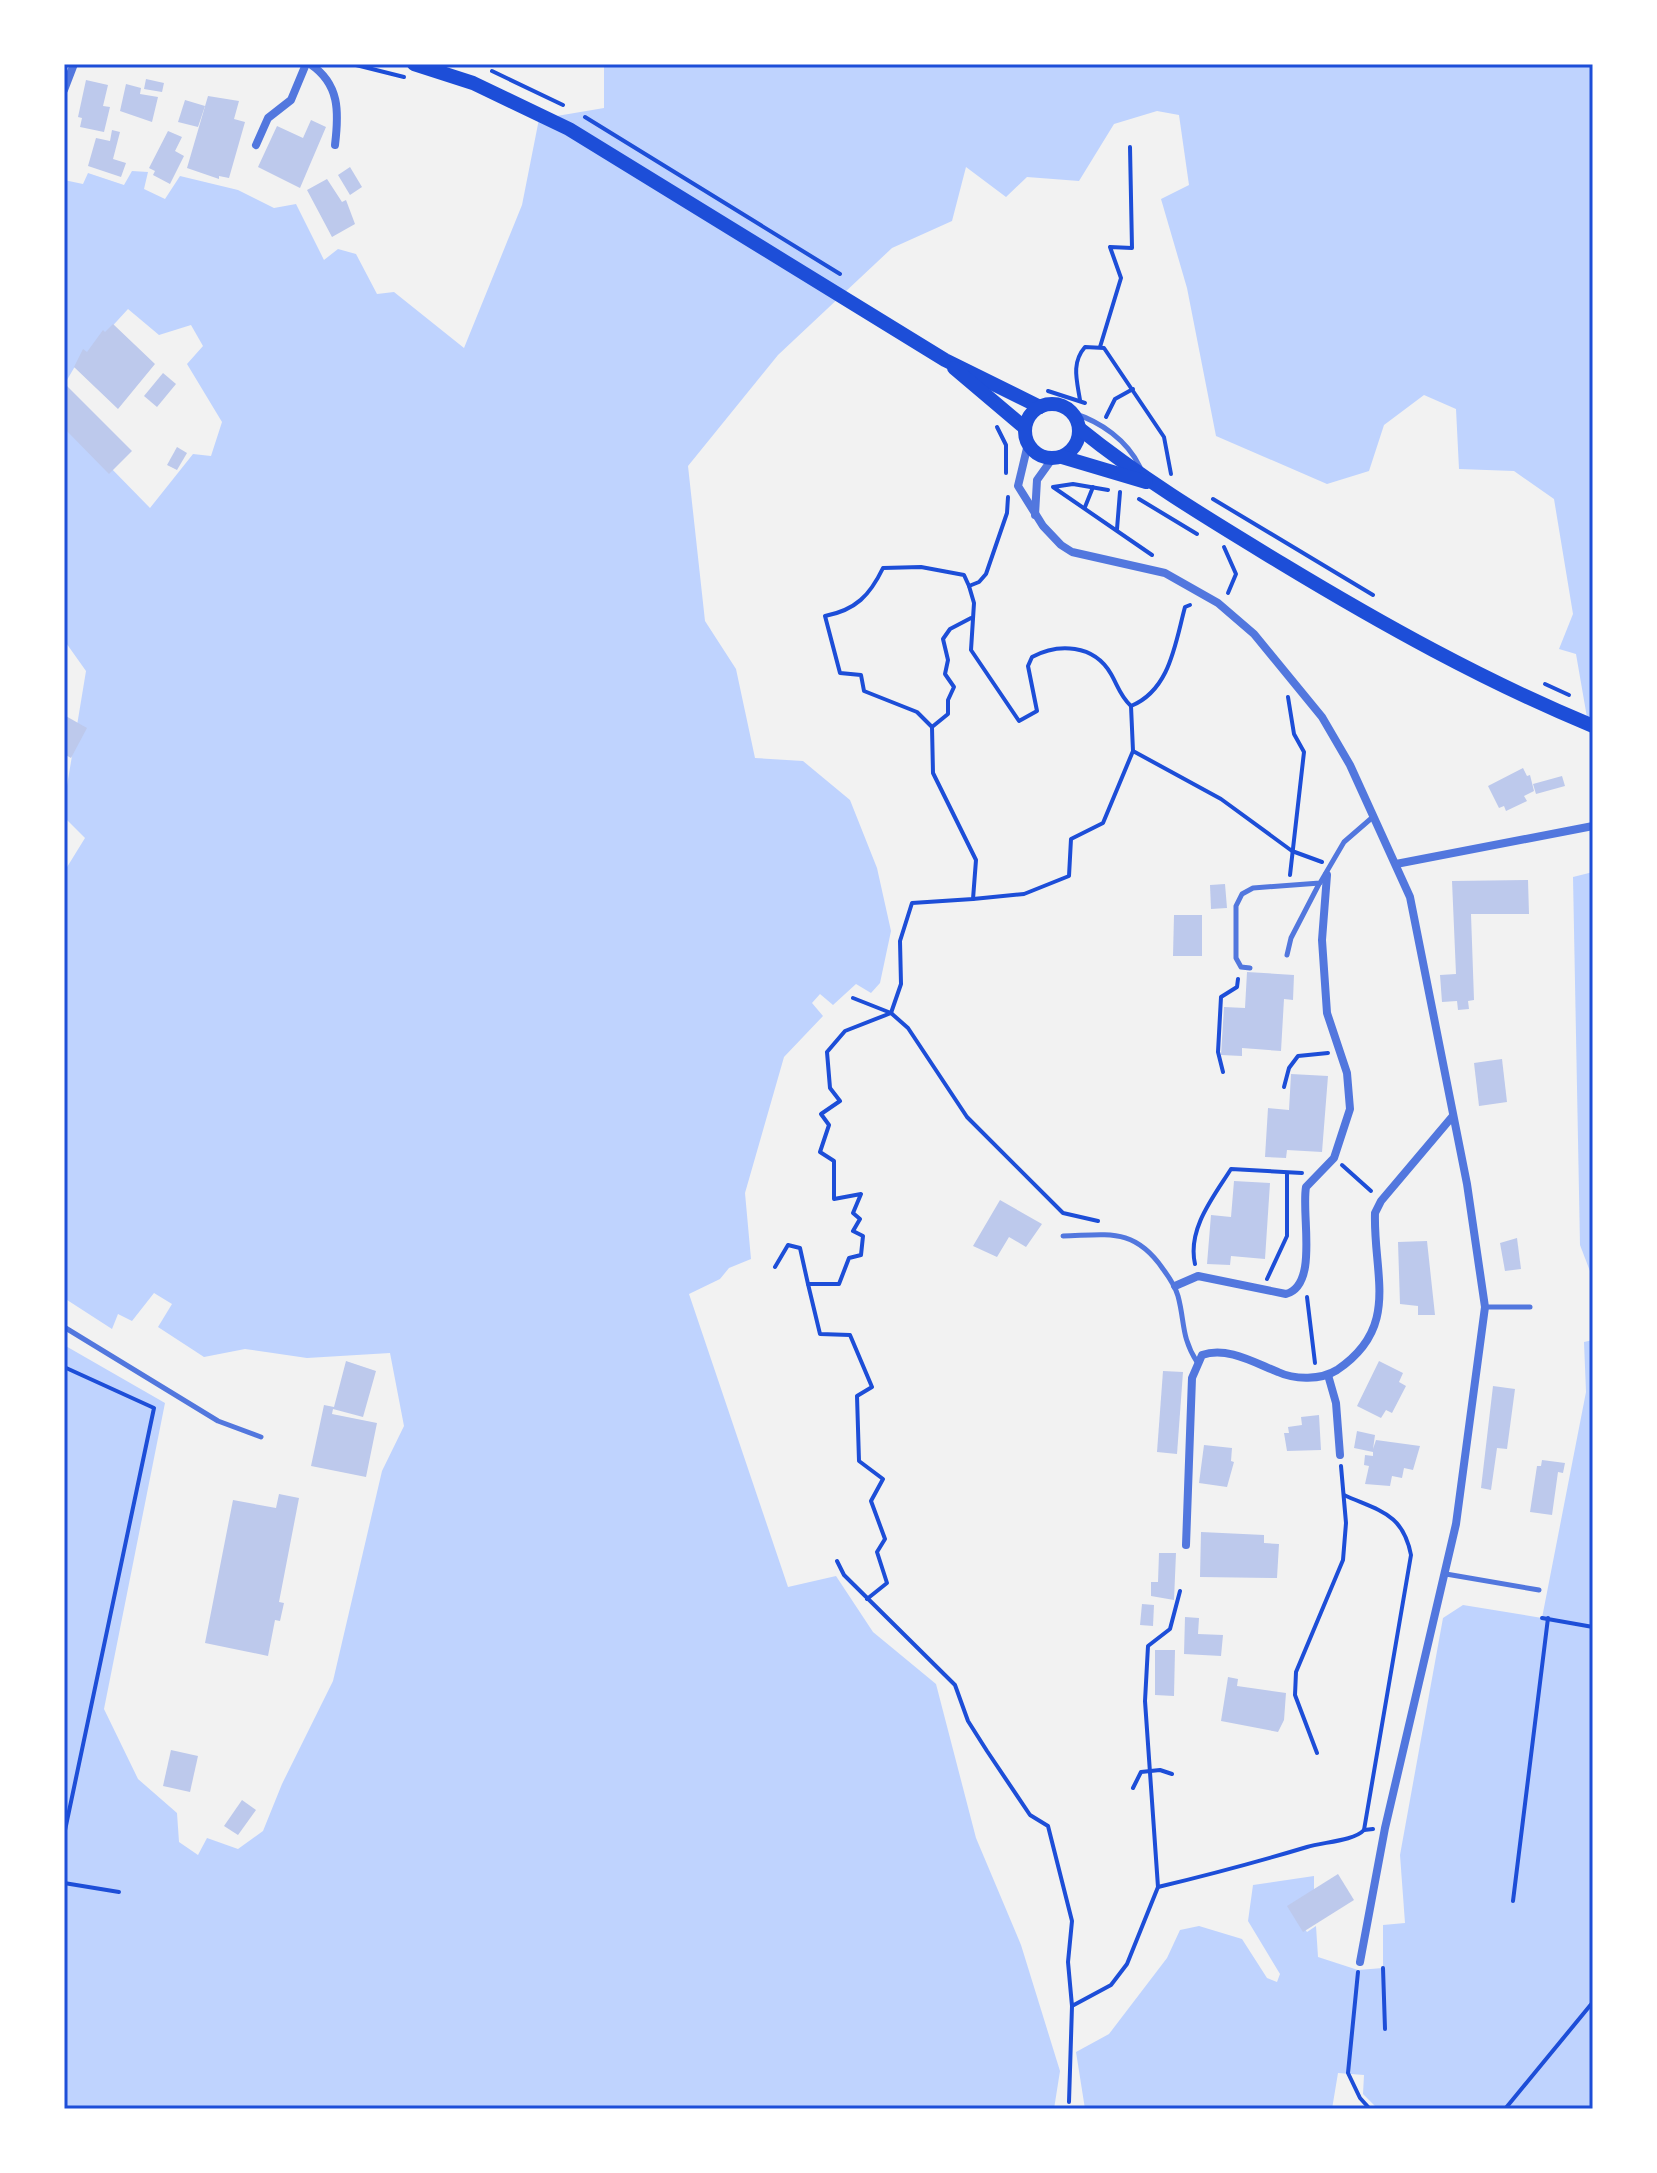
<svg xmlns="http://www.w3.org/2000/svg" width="1657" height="2173" viewBox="0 0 1657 2173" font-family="Helvetica,sans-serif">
<rect width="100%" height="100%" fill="#f2f2f2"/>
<g fill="#bfd3fe">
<polygon points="604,64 1593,64 1593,752 1576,654 1559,649 1573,614 1554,499 1514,471 1459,469 1456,409 1424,395 1384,425 1369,471 1327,484 1216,436 1187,288 1161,199 1189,185 1179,115 1157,111 1114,124 1079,181 1027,177 1006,197 966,167 952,221 892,248 778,355 688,466 705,621 736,669 755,758 803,761 850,800 877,868 891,931 880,983 871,993 856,984 833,1005 820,994 812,1003 823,1016 784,1057 745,1193 751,1259 729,1268 720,1279 689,1294 788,1587 836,1576 873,1632 936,1684 976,1838 1021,1945 1060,2071 1054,2109 64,2109 64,1345 165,1403 104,1709 138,1779 177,1813 179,1842 198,1855 207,1838 238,1849 263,1831 282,1784 333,1681 382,1471 404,1426 390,1353 307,1358 245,1349 204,1357 158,1327 172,1304 154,1293 132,1321 118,1314 112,1329 64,1298 64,872 85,838 64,817 64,804 86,671 64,640 64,420 150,508 193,454 211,456 222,422 187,364 203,346 191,325 159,335 128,309 74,368 64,385 64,180 83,184 88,173 124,185 132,171 148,172 144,189 165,199 180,176 238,190 274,208 296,204 324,260 338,249 356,254 377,294 394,292 464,348 522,205 539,119 604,108"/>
<polygon points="1593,872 1593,1279 1580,1245 1573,877"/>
<polygon points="1593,1340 1593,2109 1378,2109 1363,2094 1364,2075 1338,2073 1332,2109 1085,2109 1076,2052 1109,2034 1167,1958 1180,1930 1199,1926 1242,1939 1267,1978 1277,1982 1280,1974 1248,1921 1253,1885 1314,1876 1314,1890 1290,1907 1307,1932 1316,1926 1318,1957 1358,1970 1383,1968 1383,1925 1405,1923 1400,1855 1443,1618 1463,1605 1542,1618 1586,1392 1584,1342"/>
</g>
<g fill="#bdc9ec">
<polygon points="146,79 164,83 162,92 144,89"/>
<polygon points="86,80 108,85 103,106 110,107 104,132 80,127 82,118 78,117"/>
<polygon points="126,84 141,88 140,94 158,97 152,122 120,111"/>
<polygon points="208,96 239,101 234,119 245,122 229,178 219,176 219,179 187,168"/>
<polygon points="185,100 205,106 198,127 178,122"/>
<polygon points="311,120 326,127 300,188 258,167 277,126 303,138"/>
<polygon points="112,130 120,132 113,159 126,163 121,177 88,166 96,138 110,141"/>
<polygon points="168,131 182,137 175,151 184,156 170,184 153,175 155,171 149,168"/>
<polygon points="350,167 362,187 350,195 338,175"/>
<polygon points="327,179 342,202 346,200 355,224 332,237 307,190"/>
<polygon points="113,324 155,364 118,409 74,367 83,349 87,352 103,330 105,332"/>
<polygon points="163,373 176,384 157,407 144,396"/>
<polygon points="67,386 132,451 109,474 64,428"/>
<polygon points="177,447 187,453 177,470 167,465"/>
<polygon points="64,715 87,728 71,758 64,754"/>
<polygon points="1523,768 1527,776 1530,775 1534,791 1524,796 1527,801 1506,811 1504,806 1499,808 1488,786"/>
<polygon points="1562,776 1565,786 1536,794 1533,784"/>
<polygon points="1528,880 1529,914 1471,914 1474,1000 1468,1001 1469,1009 1458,1010 1457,1001 1442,1002 1440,975 1456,974 1452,881"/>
<polygon points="1225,884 1227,908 1211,909 1210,885"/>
<polygon points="1174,915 1202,915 1202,956 1173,956"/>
<polygon points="1247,972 1294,975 1293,1000 1284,999 1281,1051 1242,1048 1242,1056 1221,1055 1224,1007 1245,1008"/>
<polygon points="1502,1059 1507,1102 1479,1106 1474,1063"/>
<polygon points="1291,1074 1328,1076 1322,1152 1287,1150 1286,1158 1265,1157 1268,1108 1289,1110"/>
<polygon points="1234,1181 1270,1183 1265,1259 1231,1256 1230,1265 1207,1264 1211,1215 1231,1217"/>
<polygon points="1000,1200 1042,1224 1026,1247 1009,1237 997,1257 973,1246"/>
<polygon points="1517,1238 1521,1269 1505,1271 1500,1243"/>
<polygon points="1427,1241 1435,1315 1418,1315 1418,1306 1400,1304 1398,1242"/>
<polygon points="346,1361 376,1371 363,1417 333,1409 332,1414 377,1423 366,1477 311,1466 324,1405 334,1407"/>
<polygon points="1379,1361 1403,1373 1399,1382 1406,1386 1392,1413 1386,1410 1381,1418 1357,1406"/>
<polygon points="1163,1371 1183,1372 1177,1454 1157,1452"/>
<polygon points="1493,1386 1515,1389 1507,1449 1497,1448 1491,1490 1481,1488"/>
<polygon points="1319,1415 1321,1450 1287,1451 1284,1433 1289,1433 1288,1427 1302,1425 1301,1417"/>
<polygon points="1357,1431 1375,1435 1373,1449 1376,1440 1420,1446 1413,1470 1404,1468 1402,1478 1392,1476 1390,1486 1365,1484 1369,1466 1364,1465 1365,1455 1373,1456 1373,1452 1354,1448"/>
<polygon points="1204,1445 1232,1448 1231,1461 1234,1462 1227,1487 1199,1483"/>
<polygon points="1542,1460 1565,1463 1563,1473 1558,1472 1552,1515 1530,1512 1537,1466 1541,1466"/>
<polygon points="279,1494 299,1498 279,1602 284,1603 280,1621 275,1620 268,1656 205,1643 233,1500 276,1508"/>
<polygon points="1201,1532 1264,1535 1264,1543 1279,1544 1277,1578 1200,1577"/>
<polygon points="1159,1553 1176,1553 1174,1600 1151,1596 1151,1582 1158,1582"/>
<polygon points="1142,1604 1154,1605 1153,1626 1140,1625"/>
<polygon points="1185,1617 1199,1618 1198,1634 1223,1635 1221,1656 1184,1654"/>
<polygon points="1155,1650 1175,1650 1174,1696 1155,1695"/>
<polygon points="1228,1677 1238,1679 1237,1686 1286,1693 1284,1720 1278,1732 1221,1721"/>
<polygon points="171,1750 198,1756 190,1792 163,1786"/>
<polygon points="242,1800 256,1810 238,1835 224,1826"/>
<polygon points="1338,1874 1354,1900 1303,1932 1287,1906"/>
</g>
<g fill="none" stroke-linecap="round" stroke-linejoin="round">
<g stroke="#1d4ed8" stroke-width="4">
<polyline points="352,64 404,77"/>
<polyline points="492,71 563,105"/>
<polyline points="585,117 840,274"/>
<polyline points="1100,347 1121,278 1110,247 1132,248 1130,147"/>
<polyline points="1048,391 1085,403"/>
<path d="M 1080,400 C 1077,381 1071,363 1085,347 L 1104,348 L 1164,437 L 1171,474"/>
<polyline points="1106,417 1115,399 1133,389"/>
<polyline points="997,427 1006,445 1006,473"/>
<polyline points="1108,490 1073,484 1053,487 1152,555"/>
<polyline points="1139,499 1197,534"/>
<polyline points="1213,499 1373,595"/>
<polyline points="1085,507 1093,487"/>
<polyline points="1117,529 1120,492"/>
<polyline points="1224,547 1236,574 1228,593"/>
<path d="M 969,586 L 974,603 L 971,650 L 1019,721 L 1037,711 L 1028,666 L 1032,657 C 1058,643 1094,644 1111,674 C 1118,686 1120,696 1131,706"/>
<polyline points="1545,684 1569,695"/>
<polyline points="1288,697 1294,734 1304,752 1290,875"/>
<polyline points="932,727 948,714 948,700 954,687 945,674 948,660 943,639 950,629 971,618"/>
<path d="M 1133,751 L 1131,706 C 1170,690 1175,644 1185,607 L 1190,605"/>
<polyline points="973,899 1024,894 1069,876 1071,839 1103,823 1133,751 1221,799 1292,851 1322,862"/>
<polyline points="853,998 891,1013 908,1028 967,1117 1063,1213 1098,1221"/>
<polyline points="1223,1072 1218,1052 1221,997 1237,987 1238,979"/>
<polyline points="1284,1087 1289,1068 1298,1056 1328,1053"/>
<polyline points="1342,1165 1371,1191"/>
<path d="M 1195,1264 C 1187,1229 1214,1196 1231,1169 L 1302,1173"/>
<polyline points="775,1267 788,1245 800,1248 808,1284"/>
<polyline points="1267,1279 1287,1236 1287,1173"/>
<polyline points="1307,1297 1315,1363"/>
<polyline points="64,1367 154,1408 64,1835"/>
<path d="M 1344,1495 C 1379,1511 1403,1513 1411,1555 L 1364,1830"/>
<polyline points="837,1561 844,1575 955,1685 968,1721 987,1751 1030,1815 1048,1826 1072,1921 1068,1962 1072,2006 1111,1985 1127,1964 1158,1887 1145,1701 1148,1646 1170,1629 1180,1591"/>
<path d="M 867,1599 L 887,1583 L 877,1552 L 885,1539 L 871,1501 L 883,1479 L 859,1461 L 857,1396 L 872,1387 L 850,1335 L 820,1334 L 808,1284 L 839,1284 L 849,1258 L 861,1255 L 863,1236 L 853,1231 L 860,1219 L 853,1213 L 861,1194 L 834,1199 L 834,1161 L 820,1152 L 829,1125 L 821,1114 L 840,1101 L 830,1088 L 827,1052 L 845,1031 L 891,1013 L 901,984 L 900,941 L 912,903 L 973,899 L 976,860 L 933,773 L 932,727 L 917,712 L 864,691 L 861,675 L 840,673 L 825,616 C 856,610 870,595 883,568 L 921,567 L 964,575 L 969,586 L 979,582 L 986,574 L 1007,513 L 1008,497"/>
<polyline points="1542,1618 1593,1627"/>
<polyline points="1317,1753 1295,1695 1296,1672 1343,1560 1346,1523 1341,1466"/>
<polyline points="1133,1788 1141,1772 1160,1770 1172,1774"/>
<polyline points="64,1883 119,1892"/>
<path d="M 1158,1887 C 1208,1875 1257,1862 1307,1847 C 1323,1842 1354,1841 1364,1830 L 1373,1829"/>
<polyline points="1513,1901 1548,1618"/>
<polyline points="1383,1968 1385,2029"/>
<polyline points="1358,1972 1348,2073 1360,2098 1370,2109"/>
<polyline points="1069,2102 1072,2006"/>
<polyline points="1505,2109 1593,2002"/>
</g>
<g stroke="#5277de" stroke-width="5">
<path d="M 1073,413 C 1101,422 1127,440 1140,467"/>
<polyline points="1287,955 1291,938 1319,884"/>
<polyline points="1250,968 1241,967 1236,958 1236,906 1242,894 1253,888 1320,883 1344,842 1374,816"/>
<path d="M 1063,1236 C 1108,1235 1134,1227 1163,1269 C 1169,1277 1175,1286 1178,1296 C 1185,1322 1181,1337 1197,1362"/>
<polyline points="1486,1307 1530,1307"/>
<polyline points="64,1327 218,1421 261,1437"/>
<polyline points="1446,1574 1539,1590"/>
</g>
<g stroke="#5277de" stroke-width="8">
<path d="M 310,64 C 340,84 339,112 335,145"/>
<polyline points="64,90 74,64"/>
<polyline points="256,145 268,118 291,100 306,64"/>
<polyline points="1028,444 1018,486 1043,526 1061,545 1072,552 1165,573 1218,603 1254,634 1322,717 1350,765 1410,897 1467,1184 1485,1307 1456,1524 1385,1828 1360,1962"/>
<polyline points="1035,515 1037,480 1052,459"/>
<polyline points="1396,864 1593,826"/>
<path d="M 1175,1286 L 1198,1276 L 1286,1294 C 1319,1285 1301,1215 1306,1187 L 1334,1158 L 1350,1109 L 1347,1073 L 1327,1013 L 1322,940 L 1327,875"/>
<polyline points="1328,1375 1336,1403 1340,1455"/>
<path d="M 1186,1545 L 1192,1378 L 1202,1355 C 1227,1346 1255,1363 1278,1372 C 1295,1380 1321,1380 1337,1370 C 1401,1327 1373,1275 1375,1213 L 1381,1201 L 1452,1117"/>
</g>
<g stroke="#1d4ed8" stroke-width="14">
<polyline points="414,64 473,83 569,129 945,360 1040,407"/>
<polyline points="954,368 1025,428"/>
<circle cx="1052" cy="431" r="27"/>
<path d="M 1080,429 C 1143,480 1212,521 1281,563 C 1382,624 1484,681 1593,726"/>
<polyline points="1062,457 1146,482"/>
</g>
</g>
<rect width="1657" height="2173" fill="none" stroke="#ffffff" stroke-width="132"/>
<rect x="66" y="66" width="1525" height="2041" fill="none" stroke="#1d4ed8" stroke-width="3"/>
</svg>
